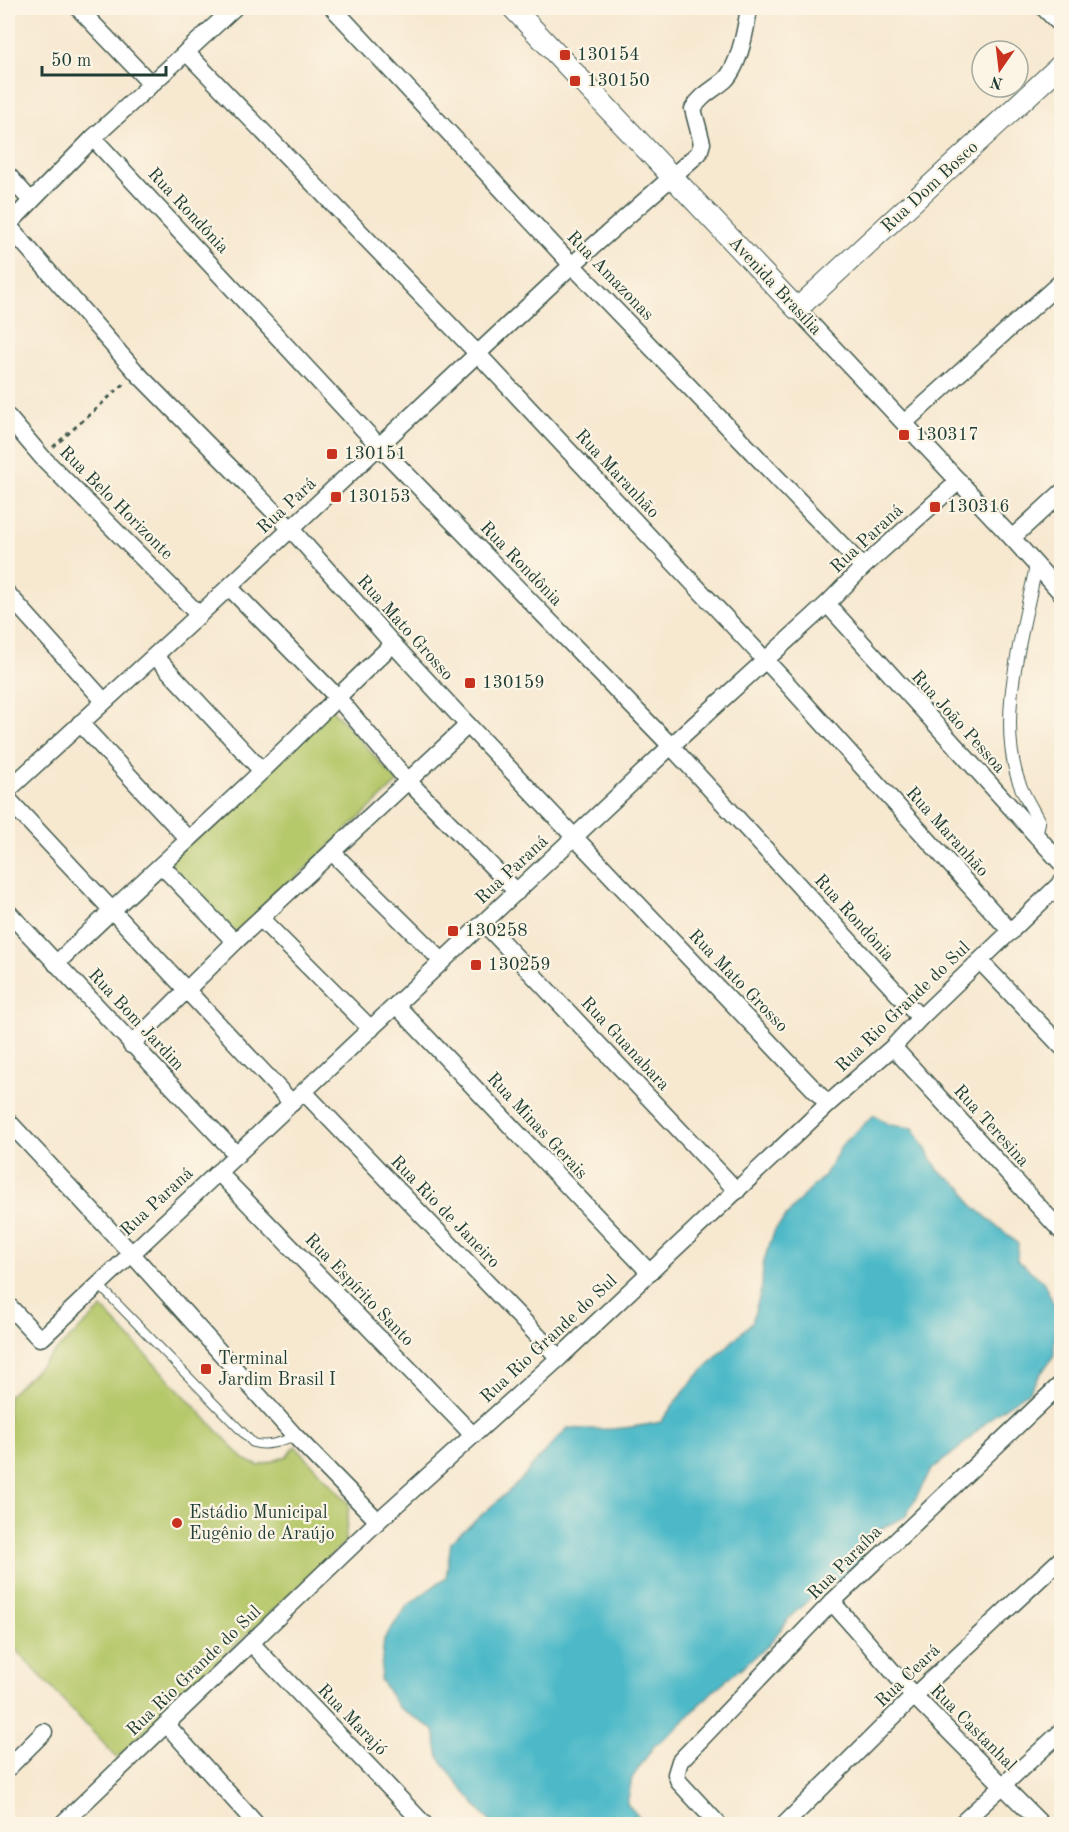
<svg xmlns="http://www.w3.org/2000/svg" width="1069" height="1832" viewBox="0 0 1069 1832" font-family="'Old Standard TT',serif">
<rect width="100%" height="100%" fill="#fcf5e5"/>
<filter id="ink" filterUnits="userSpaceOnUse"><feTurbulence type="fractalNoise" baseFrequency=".0167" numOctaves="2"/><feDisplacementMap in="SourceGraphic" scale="12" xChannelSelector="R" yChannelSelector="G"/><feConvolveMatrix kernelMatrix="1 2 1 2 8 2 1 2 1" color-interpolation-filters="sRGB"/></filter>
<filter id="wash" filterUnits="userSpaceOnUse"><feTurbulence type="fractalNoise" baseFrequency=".008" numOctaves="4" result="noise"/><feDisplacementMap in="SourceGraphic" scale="24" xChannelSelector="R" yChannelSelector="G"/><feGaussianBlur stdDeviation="1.35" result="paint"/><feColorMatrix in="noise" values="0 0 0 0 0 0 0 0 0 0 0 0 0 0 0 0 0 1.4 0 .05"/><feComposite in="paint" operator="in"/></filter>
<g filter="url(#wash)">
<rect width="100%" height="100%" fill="#f7e8d0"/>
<g fill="#b5c86b" stroke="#6a8250" stroke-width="1.5">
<polygon points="329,706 398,782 236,934 162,862"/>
<polygon points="102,1308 244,1459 259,1466 287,1456 295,1446 349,1504 345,1542 117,1758 8,1641 8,1396"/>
</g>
<path fill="#4db9c8" stroke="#367b7e" stroke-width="1.5" d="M 874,1115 L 890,1125 L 913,1128 L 939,1171 L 964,1189 L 971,1204 L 1018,1244 L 1017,1260 L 1043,1281 L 1056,1309 L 1054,1355 L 1028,1392 L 995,1414 L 957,1450 L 931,1470 L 906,1516 L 870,1534 L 857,1569 L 815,1594 L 790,1617 L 769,1645 L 714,1690 L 676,1729 L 654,1746 L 632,1778 L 627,1804 L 646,1824 L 492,1824 L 458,1784 L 439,1757 L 434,1730 L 398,1707 L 380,1679 L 384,1639 L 407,1606 L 446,1577 L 451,1542 L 519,1482 L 540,1457 L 568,1428 C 603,1431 627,1429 661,1422 L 676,1401 L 697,1376 L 752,1322 L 762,1287 L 763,1263 L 775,1230 L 805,1194 L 825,1175 L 842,1145 Z"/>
</g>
<g filter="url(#ink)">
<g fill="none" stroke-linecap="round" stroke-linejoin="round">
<g stroke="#3f574b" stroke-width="10">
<path id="service" d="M 98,1284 L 253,1443 C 268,1447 280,1442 295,1436"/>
</g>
<g stroke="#3f574b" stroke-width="14">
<path id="pedestrian" d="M 1036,566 C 1023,632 995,721 1020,785 C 1025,798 1033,810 1039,822 L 1036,838"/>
</g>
<g stroke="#3f574b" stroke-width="19">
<g id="minor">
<polyline points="78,8 151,84"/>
<polyline points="333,8 572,265 863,567"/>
<polyline points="1044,8 1062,26"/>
<polyline points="186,52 477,353 783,679 1011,932"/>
<polyline points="93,138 379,446 671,746 920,1018"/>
<polyline points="8,175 31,201"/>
<polyline points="8,225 137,373 291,529 393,644 468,725 828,1104"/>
<polyline points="8,225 93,138 234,8"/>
<polyline points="797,309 1012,538 1062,594"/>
<polyline points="8,417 42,457 199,615"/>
<polyline points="904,423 1062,281"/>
<polyline points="1012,538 1062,492"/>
<polyline points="229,587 337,697 408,781 517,892"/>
<polyline points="8,594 104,701"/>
<polyline points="827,604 1062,864"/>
<polyline points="155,656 262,771"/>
<polyline points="80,723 188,839"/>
<path d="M 8,790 L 199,615 L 572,265 L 699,153 L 702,143 L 693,109 C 701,95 713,90 725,80 C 740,65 746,28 749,8"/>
<polyline points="8,799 292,1103"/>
<polyline points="332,852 442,961"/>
<polyline points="161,865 235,942"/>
<polyline points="8,912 237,1155"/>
<polyline points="261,919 371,1029"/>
<polyline points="484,923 737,1191"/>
<polyline points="980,961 1062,1047"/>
<path d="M 56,964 C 123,898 194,836 262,771 C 306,729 348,686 393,644"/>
<polyline points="396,1005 650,1273"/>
<polyline points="131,1045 235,942 468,725"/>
<polyline points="893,1047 1062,1232"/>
<polyline points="304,1092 559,1358"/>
<polyline points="8,1121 131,1253 295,1436 378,1521"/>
<polyline points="218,1172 473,1435"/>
<polyline points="8,1305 37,1336 40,1338 43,1337 671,746 827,604 863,567 959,481"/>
<polyline points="832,1602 914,1696 1041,1824"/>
<polyline points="251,1643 424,1824"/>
<polyline points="167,1725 256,1824"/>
<polyline points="8,1768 44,1732"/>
<polyline points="62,1824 378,1521 559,1358 828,1104 893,1047 920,1018 1062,882"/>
<polyline points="718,1824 679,1782 676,1774 680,1761 832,1602 1062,1383"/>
<polyline points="785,1824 914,1696 1062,1558"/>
<polyline points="961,1824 1062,1731"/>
</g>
</g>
<g stroke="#3f574b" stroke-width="23">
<polyline id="tertiary" points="513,8 797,309 1062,64"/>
</g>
<polyline stroke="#3f574b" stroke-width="3" stroke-dasharray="4.5 4.5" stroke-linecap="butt" points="53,447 124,384"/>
<use href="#service" stroke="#fff" stroke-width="8"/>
<use href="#pedestrian" stroke="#fff" stroke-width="12"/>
<use href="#minor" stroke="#fff" stroke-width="16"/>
<use href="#tertiary" stroke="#fff" stroke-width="21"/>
</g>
</g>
<g fill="#c8321e" stroke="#fcf5e5" stroke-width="2">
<rect x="559" y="49" width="12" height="12" rx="3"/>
<rect x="569" y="75" width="12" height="12" rx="3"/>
<rect x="898" y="429" width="12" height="12" rx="3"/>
<rect x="326" y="448" width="12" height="12" rx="3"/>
<rect x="330" y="491" width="12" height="12" rx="3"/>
<rect x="929" y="501" width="12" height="12" rx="3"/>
<rect x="464" y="677" width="12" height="12" rx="3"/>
<rect x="447" y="925" width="12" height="12" rx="3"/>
<rect x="470" y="959" width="12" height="12" rx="3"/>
<rect x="200" y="1363" width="12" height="12" rx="3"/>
<circle cx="177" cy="1523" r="6"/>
</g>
<g text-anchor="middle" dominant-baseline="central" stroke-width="4.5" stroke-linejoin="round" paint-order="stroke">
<g font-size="18" fill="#1f3d34" stroke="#fcf5e5" text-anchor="start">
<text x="577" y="55">130154</text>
<text x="587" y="81">130150</text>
<text x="916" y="435">130317</text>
<text x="344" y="454">130151</text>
<text x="348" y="497">130153</text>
<text x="947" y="507">130316</text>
<text x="482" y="683">130159</text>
<text x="465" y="931">130258</text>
<text x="488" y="965">130259</text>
<text x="218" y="1359">Terminal<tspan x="218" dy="21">Jardim Brasil I</tspan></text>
<text x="189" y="1513">Estádio Municipal<tspan x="189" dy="21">Eugênio de Araújo</tspan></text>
</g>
<g font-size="18" fill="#1f3d34" stroke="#fcf5e5">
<text transform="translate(930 187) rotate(-43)">Rua Dom Bosco</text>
<text transform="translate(188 211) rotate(47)">Rua Rondônia</text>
<text transform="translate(610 276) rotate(46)">Rua Amazonas</text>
<text transform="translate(775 286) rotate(47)">Avenida Brasília</text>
<text transform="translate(617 474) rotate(47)">Rua Maranhão</text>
<text transform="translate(116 503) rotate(45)">Rua Belo Horizonte</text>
<text transform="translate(287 506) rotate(-43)">Rua Pará</text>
<text transform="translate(867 539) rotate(-43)">Rua Paraná</text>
<text transform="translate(521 564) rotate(46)">Rua Rondônia</text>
<text transform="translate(405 628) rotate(48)">Rua Mato Grosso</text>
<text transform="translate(958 722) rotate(48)">Rua João Pessoa</text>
<text transform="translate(947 832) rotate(48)">Rua Maranhão</text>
<text transform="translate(512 870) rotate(-43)">Rua Paraná</text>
<text transform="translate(854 918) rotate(48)">Rua Rondônia</text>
<text transform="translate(738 981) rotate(46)">Rua Mato Grosso</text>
<text transform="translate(903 1007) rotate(-44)">Rua Rio Grande do Sul</text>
<text transform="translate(136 1020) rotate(47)">Rua Bom Jardim</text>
<text transform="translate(625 1044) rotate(47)">Rua Guanabara</text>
<text transform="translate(537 1126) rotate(47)">Rua Minas Gerais</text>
<text transform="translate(991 1126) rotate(48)">Rua Teresina</text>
<text transform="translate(157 1202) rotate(-43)">Rua Paraná</text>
<text transform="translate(445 1212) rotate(46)">Rua Rio de Janeiro</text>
<text transform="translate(359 1290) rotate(46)">Rua Espírito Santo</text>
<text transform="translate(549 1339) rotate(-43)">Rua Rio Grande do Sul</text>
<text transform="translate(845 1563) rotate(-45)">Rua Paraíba</text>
<text transform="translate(194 1671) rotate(-44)">Rua Rio Grande do Sul</text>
<text transform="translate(908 1676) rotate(-44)">Rua Ceará</text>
<text transform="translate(352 1720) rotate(46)">Rua Marajó</text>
<text transform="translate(973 1728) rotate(45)">Rua Castanhal</text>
</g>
</g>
<rect width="1069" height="1832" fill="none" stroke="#fcf5e5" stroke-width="30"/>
<g transform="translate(1000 69) rotate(194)"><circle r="28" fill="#fcf5e5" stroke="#a4ab9e" stroke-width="1.5"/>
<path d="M0-4.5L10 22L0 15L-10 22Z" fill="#c8321e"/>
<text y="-9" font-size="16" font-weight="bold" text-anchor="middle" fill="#1f3d34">N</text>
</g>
<path d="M42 66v9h124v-9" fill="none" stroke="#1f3d34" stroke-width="3"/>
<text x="51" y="66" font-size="18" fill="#1f3d34" stroke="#fcf5e5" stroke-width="4.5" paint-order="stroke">50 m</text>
</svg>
